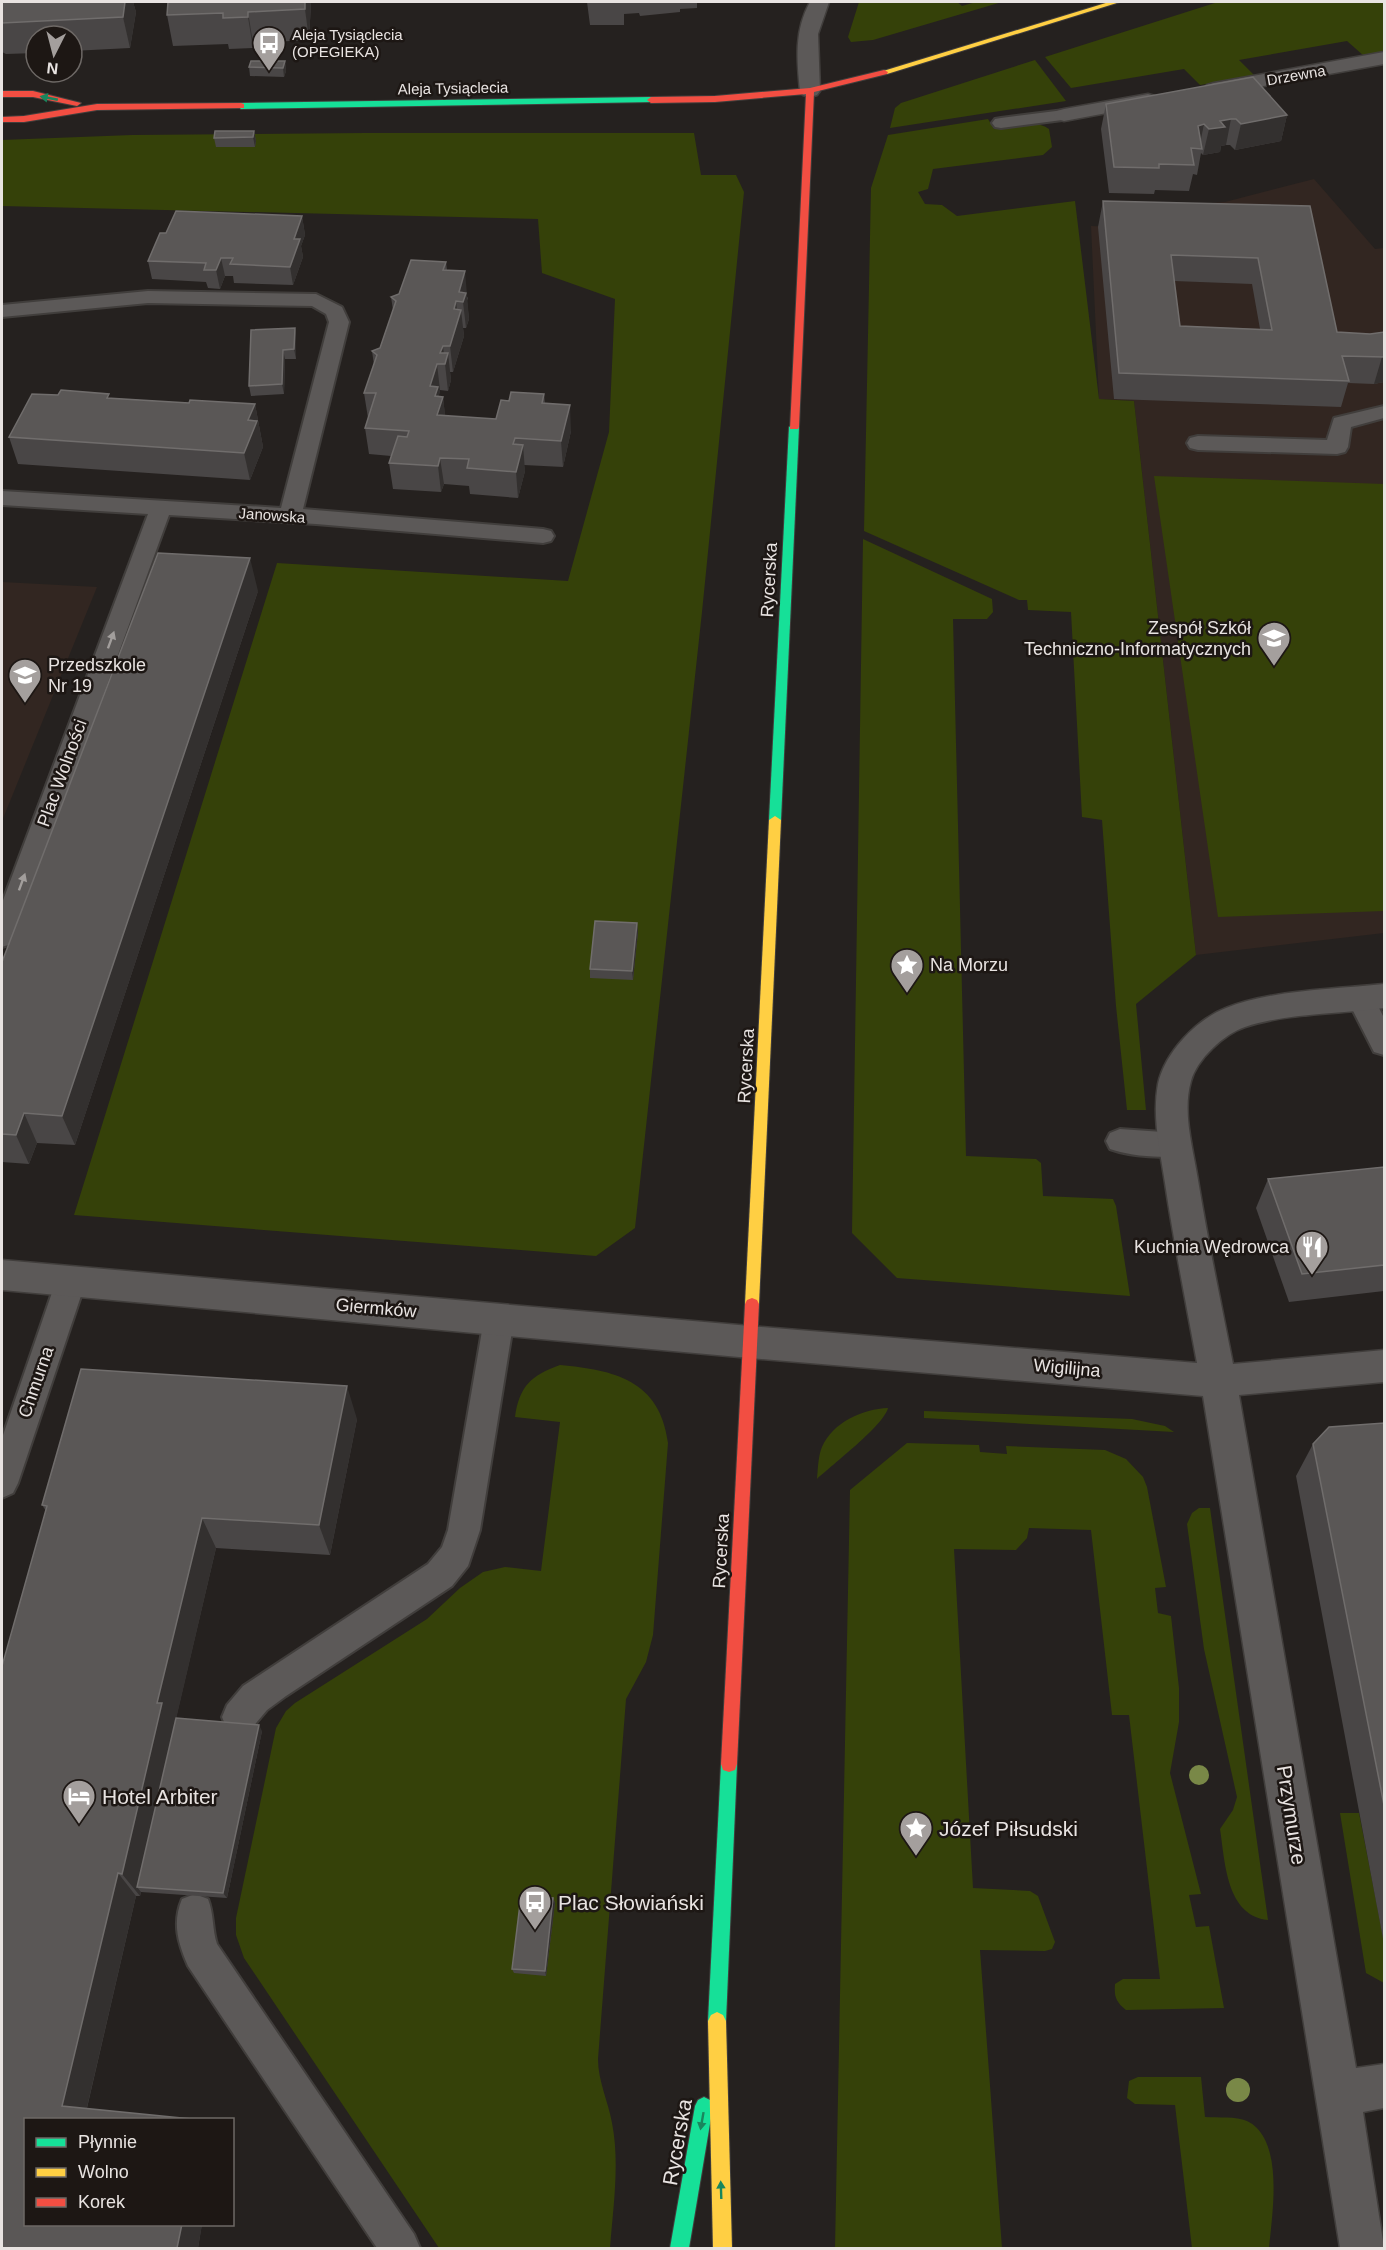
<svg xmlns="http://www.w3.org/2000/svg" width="1386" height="2250" viewBox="0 0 1386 2250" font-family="Helvetica,sans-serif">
<rect width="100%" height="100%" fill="#25211f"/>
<g fill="#322621">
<polygon points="1314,179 1375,249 1384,248 1384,933 1196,955 1134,401 1099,399 1091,226 1115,227 1112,211 1225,202"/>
<polygon points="2,582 97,587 2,821"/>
</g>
<g fill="#354109">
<polygon points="859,2 957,2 962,6 976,2 1002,2 873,40 851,42 848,37"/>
<polygon points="1218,2 1384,2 1384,51 1364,56 1347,41 1239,60 1255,76 1200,85 1184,69 1071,88 1045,57"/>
<polygon points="1035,60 1066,101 890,128 895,108 901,103"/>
<path d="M 988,119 L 994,129 C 1010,127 1035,118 1049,129 L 1052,147 L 1043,155 L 933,169 L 928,189 L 918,192 L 925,204 L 942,205 L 957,216 L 1075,201 L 1099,399 L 1134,401 L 1196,955 L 1136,1004 L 1146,1110 L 1127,1110 L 1116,1006 L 1102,820 L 1082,817 L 1071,612 L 1028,610 L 1027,600 L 1019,600 L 864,531 L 871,188 L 888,135 Z"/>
<polygon points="366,133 694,133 701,175 736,175 744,192 702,612 635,1228 596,1256 74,1215 277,563 568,581 609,432 615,299 542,273 538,219 2,206 2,140 132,135"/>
<polygon points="1154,476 1384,484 1384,911 1218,917"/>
<polygon points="863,539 992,599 993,612 987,619 953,619 966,1156 1036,1159 1041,1163 1043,1196 1113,1199 1116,1206 1130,1296 897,1278 852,1233"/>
<path d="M 560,1365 C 614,1370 660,1380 668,1443 L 653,1635 L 646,1662 L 626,1699 L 598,2059 C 598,2081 608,2101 612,2123 C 620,2163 613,2208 610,2248 L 439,2248 L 244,1958 L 236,1935 L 236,1918 L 276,1728 L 286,1711 L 295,1703 L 427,1619 L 460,1588 L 483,1572 L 505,1567 L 541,1571 L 560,1422 L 515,1417 C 519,1387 531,1375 560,1365 Z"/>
<path d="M 888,1408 C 884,1425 832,1465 817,1479 C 818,1469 818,1456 822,1447 C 833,1422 863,1409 888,1408 Z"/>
<polygon points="924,1411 1132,1419 1165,1426 1174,1432 924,1418"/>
<path d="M 907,1443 L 979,1445 L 980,1452 L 1007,1454 L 1006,1446 L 1105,1450 L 1126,1459 L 1143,1477 L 1147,1487 L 1166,1587 L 1155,1588 L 1158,1613 L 1171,1616 L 1179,1688 L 1179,1722 L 1170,1773 L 1201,1894 L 1189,1895 L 1196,1927 L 1209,1926 L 1224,2008 L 1126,2010 C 1116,2002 1114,1997 1115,1984 L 1123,1979 L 1160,1979 L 1129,1715 L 1112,1715 L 1091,1530 L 1029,1528 L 1027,1538 L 1016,1550 L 954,1549 L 973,1888 L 1030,1891 L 1038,1896 L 1055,1942 L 1052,1949 L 1045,1951 L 980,1950 L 1002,2248 L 835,2248 L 850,1490 Z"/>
<path d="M 1199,1508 L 1210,1508 L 1268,1920 C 1226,1916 1225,1861 1220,1829 L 1233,1810 L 1237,1797 L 1204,1649 L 1187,1524 L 1192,1513 Z"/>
<polygon points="1340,1813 1359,1813 1384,1942 1384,1983 1366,1973"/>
<path d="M 1138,2077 L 1201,2077 L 1205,2117 C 1218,2118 1236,2116 1247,2121 C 1285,2139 1272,2215 1269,2248 L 1192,2248 L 1175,2105 L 1135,2104 L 1127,2098 L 1129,2081 Z"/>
</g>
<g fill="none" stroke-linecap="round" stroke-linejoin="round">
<g stroke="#413e3c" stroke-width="4">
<g id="lane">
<polygon points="1064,110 1070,111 1073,115 1070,119 1001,128 995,127 992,123 995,119 1001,118"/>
<polygon points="148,291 316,294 342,307 349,322 303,509 543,529 551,531 554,536 551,541 543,543 316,524 169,515 15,937 11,944 2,947 2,903 148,514 2,505 2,491 281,508 329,322 326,314 312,306 148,303 2,317 2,305"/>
<polygon points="1384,406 1384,418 1351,427 1348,447 1345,452 1337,454 1198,450 1190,448 1187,443 1190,438 1198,436 1327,440 1334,418"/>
<polygon points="1361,989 1371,992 1384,1018 1384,1055 1374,1052 1347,999 1351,992"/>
<path d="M 1120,1129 L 1177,1133 L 1187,1137 L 1191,1145 L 1187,1153 C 1168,1160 1129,1156 1110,1149 L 1106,1141 L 1110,1133 Z"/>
<polygon points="71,1268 82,1272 86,1281 18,1483 13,1493 2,1498 2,1438 56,1281 60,1272"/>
<polygon points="499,1306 510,1310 514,1319 480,1530 468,1566 452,1586 286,1696 267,1710 251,1729 239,1734 227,1729 222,1717 227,1705 243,1686 428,1564 442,1547 448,1530 484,1319 488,1310"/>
<path d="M 195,1894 L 208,1899 C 214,1914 212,1929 217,1944 L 414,2234 L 420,2248 L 377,2248 L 188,1966 C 178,1943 172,1923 182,1899 Z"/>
</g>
</g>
<g stroke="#413e3c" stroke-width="3">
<g id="street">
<path d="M 810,2 L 829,2 L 818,34 L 820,91 L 817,95 L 810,97 L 803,95 L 800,91 C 797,59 794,31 810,2 Z"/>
<polygon points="1384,52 1384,64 1214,95 1207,93 1204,89 1207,85 1214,83"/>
<polygon points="1148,94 1155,96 1158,100 1155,104 1064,121 1057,119 1054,115 1057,111 1064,109"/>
<path d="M 1384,984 L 1384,1008 C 1340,1014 1287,1013 1245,1027 C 1224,1034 1197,1059 1191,1081 C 1182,1113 1193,1148 1198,1180 C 1208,1242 1221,1303 1233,1364 L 1384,1350 L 1384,1382 L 1239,1395 L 1356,2068 L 1384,2064 L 1384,2108 L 1363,2112 L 1384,2248 L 1340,2248 L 1203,1396 L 750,1358 L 2,1290 L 2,1260 L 750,1326 L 1197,1363 C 1186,1303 1174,1243 1165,1183 C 1160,1150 1152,1117 1158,1084 C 1165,1052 1197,1019 1226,1008 C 1270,990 1336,989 1384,984 Z"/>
</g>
</g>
<g stroke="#413e3c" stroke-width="2">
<g id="fast">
<polygon points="651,97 655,100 654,102 241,109 237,106 241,103"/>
<polygon points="794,424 799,427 781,820 775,824 769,820 789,427"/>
<polygon points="729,1756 735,1758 737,1764 726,2021 723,2027 717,2030 711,2027 708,2021 721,1764 723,1758"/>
<polygon points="704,2097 710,2100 713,2106 689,2248 670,2248 695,2106 698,2100"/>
</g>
</g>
<g stroke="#413e3c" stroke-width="2">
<g id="slow">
<polygon points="1109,2 1120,2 887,74 880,72"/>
<polygon points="775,816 781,820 759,1304 757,1308 752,1310 747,1308 745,1304 769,820"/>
<polygon points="717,2012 723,2015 726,2021 732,2248 713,2248 708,2021 711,2015"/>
</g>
</g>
<g stroke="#413e3c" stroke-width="2">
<g id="jam">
<polygon points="884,70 888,72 887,74 814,92 799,427 798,429 790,429 806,94 715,102 651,103 647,100 651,97 715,96 810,88"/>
<polygon points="2,91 33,91 81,103 77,106 33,97 2,97"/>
<polygon points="241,103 244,104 244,108 97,110 24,122 2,122 2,117 24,116 97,104"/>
<polygon points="752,1298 757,1300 759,1304 737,1764 735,1770 729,1772 723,1770 721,1764 745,1304 747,1300"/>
</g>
</g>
<use href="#lane" fill="#5c5958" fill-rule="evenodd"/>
<use href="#street" fill="#5c5958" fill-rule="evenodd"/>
<use href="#fast" fill="#16e098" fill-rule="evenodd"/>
<use href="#slow" fill="#ffcf43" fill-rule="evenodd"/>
<use href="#jam" fill="#f24e42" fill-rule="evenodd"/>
</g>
<g fill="#798847">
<circle cx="1199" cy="1775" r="10"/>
<circle cx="1238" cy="2090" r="12"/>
</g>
<g fill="#494646" fill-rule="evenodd">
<polygon points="2,2 133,2 136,12 130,48 72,51 72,36 36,36 36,53 6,54 2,52"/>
<polygon points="587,2 697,2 697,8 680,9 680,12 640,16 639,13 624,14 624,25 590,25"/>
<polygon points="311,3 309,40 253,43 253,48 229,49 228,44 173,46 167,15"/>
<polygon points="285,61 286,71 284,77 250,76 249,67"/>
<polygon points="1106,104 1287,115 1281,141 1235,150 1230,145 1226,145 1221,146 1220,152 1203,155 1201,153 1197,175 1193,174 1189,191 1155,190 1154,194 1109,193 1101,129"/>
<polygon points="254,131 256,141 255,147 216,147 214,138"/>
<path d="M 1103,201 L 1310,206 L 1337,332 L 1370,334 L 1384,332 L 1384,382 L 1374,384 L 1348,383 L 1341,407 L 1114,399 L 1098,227 ZM 1174,281 L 1252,284 L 1260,329 L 1180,326 Z"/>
<polygon points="302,216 305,235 301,246 303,257 293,285 234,283 233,276 225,276 220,289 208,288 206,282 152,279 148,261 166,233"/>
<polygon points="446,262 447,270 468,298 467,301 469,319 466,328 463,328 464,336 453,372 450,372 451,380 448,391 440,390 439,395 439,396 443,397 445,416 496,419 509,401 544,394 545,404 571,431 563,467 524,465 525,471 518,498 470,494 469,486 444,484 441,492 393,489 389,463 391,456 369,454 365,428 368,418 364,393 374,365 372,351 380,348 393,310 391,297 399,294"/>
<polygon points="295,328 296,337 296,359 285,359 284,394 251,396 249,386"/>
<polygon points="110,398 189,403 255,404 263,447 250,480 18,464 9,437"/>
<polygon points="258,591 75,1145 37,1143 29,1164 2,1162 2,962"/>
<polygon points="637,923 638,932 633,980 590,978 590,969"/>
<polygon points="1384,1167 1384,1291 1289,1302 1256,1208 1268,1179"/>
<polygon points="357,1419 330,1555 216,1548 176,1718 262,1731 227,1898 141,1892 140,1896 136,1896 87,2108 202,2224 198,2248 2,2248 46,1511 42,1505"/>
<polygon points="1384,1423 1384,1944 1296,1476 1313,1444"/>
<polygon points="553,1898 555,1903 546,1976 514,1973 512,1969"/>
</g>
<g fill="#33302f">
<polygon points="125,2 133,2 136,12 130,48 123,17"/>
<polygon points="305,2 311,2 311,3 309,40 305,9"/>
<polygon points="248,12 253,43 253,48 248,17"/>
<polygon points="285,61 286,71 284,77 283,68"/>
<polygon points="1287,115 1281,141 1235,150 1241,124"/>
<polygon points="1231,119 1226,145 1221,146 1220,152 1203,155 1209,129 1220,121"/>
<polygon points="1204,124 1199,149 1198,126"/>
<polygon points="254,131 256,141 255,147 253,137"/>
<polygon points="302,216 305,235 301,246 303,257 293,285 290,267 294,239"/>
<polygon points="221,258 225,276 220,289 216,270"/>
<polygon points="465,271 469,319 466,328 463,302 459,292"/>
<polygon points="456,301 458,319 461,310 464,336 453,372 450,346 454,309"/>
<polygon points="295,328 296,337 296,359 294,349"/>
<polygon points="443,346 445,364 448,353 451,380 448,391 445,364 440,353"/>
<polygon points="283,350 285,359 284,394 282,384"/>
<polygon points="1382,357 1384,357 1384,382 1374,384"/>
<polygon points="437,364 440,390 439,395 440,406 443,397 446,423 440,442 430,386"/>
<polygon points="255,404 263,447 250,480 244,453 248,420"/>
<polygon points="570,405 571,431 563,467 561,441"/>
<polygon points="523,445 525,471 518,498 516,472"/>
<polygon points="440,458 444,484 441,492 438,466"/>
<polygon points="250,558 258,591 75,1145 62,1116"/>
<polygon points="637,923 638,932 633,980 632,971"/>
<polygon points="24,1113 37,1143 29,1164 16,1135"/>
<polygon points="347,1386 357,1419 330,1555 319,1525"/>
<polygon points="202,1518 216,1548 137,1887 141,1892 140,1896 122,1874 157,1703"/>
<polygon points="259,1725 262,1731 227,1898 223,1893"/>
<polygon points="118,1873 136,1896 84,2120 62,2106"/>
<polygon points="553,1898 555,1903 546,1976 545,1971"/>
<polygon points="182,2224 202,2224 198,2248 177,2248"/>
</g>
<g fill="#5a5756" stroke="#706d6c" stroke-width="1.5" fill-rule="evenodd">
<polygon points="2,2 125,2 123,17 2,23"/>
<polygon points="168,2 305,2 305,9 248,12 248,17 223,18 223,13 167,15"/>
<polygon points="251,61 285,61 283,68 249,67"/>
<polygon points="1253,77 1287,115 1241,124 1236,119 1231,119 1220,121 1225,127 1209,129 1204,124 1198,126 1202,149 1191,148 1194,165 1159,164 1159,168 1114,167 1106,104"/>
<polygon points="215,131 254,131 253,137 214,138"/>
<path d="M 1103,201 L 1310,206 L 1337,332 L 1370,334 L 1384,332 L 1384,357 L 1342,356 L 1349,381 L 1119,373 ZM 1171,255 L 1258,258 L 1272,330 L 1180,326 Z"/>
<polygon points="176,211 302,216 294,239 300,239 290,267 230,264 233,258 221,258 216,270 204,270 206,263 148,261 160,233 166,233"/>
<polygon points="411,260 446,262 443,270 465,271 459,292 466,293 463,302 456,301 454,309 461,310 450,346 443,346 440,353 448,353 445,364 437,364 430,386 438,387 435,396 443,397 437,415 496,419 501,400 509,401 511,392 544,394 542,403 570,405 561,441 515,438 513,444 523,445 516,472 467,468 469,459 440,458 438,466 389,463 398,436 407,437 409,431 365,428 376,393 364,393 377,355 372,351 380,348 396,301 391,297 399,294"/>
<polygon points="295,328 294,349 283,350 282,384 249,386 251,330"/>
<polygon points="61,390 109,394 107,398 189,403 190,400 255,404 248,420 257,421 244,453 9,437 32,394 58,395"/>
<polygon points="158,553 250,558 62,1116 24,1113 16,1135 2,1134 2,962"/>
<polygon points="595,921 637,923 632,971 590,969"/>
<polygon points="1384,1167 1384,1265 1302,1274 1268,1179"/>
<polygon points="81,1369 347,1386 319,1525 202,1518 157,1703 162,1703 123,1870 122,1874 118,1873 62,2106 202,2120 26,2120 26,2224 182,2224 177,2248 2,2248 2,1666 47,1506 42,1505"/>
<polygon points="1384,1423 1384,1805 1313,1444 1329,1427"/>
<polygon points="176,1718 259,1725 223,1893 137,1887"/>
<polygon points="521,1896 553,1898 545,1971 512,1969"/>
</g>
<defs><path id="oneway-solid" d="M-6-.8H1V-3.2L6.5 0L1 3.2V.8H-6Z" transform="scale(1.5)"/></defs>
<g fill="#19865d">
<use href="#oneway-solid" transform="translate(49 98) rotate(-169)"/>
<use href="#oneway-solid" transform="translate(702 2121) rotate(100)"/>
<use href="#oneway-solid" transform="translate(721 2190) rotate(-92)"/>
</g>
<g fill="#a29e9c">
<use href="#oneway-solid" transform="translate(111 640) rotate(-70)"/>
<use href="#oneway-solid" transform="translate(22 882) rotate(-70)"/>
</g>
<defs>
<g id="bus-pin" transform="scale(1.725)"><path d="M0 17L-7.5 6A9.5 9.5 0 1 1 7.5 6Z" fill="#a49f9d" stroke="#1d1714"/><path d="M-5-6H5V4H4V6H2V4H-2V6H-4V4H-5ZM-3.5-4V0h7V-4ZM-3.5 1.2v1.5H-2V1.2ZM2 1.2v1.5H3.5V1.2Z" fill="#fff"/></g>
<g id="school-pin" transform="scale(1.725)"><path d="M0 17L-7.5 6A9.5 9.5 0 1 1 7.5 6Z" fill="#a49f9d" stroke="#1d1714"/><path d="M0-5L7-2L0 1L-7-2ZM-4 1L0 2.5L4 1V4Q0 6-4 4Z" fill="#fff"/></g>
<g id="sight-pin" transform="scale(1.725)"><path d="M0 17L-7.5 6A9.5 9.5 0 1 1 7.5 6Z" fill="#a49f9d" stroke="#1d1714"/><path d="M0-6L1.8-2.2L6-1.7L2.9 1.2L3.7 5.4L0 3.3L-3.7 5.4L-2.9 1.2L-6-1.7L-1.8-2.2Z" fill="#fff"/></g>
<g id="restaurant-pin" transform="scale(1.725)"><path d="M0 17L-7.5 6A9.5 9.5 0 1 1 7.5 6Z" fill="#a49f9d" stroke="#1d1714"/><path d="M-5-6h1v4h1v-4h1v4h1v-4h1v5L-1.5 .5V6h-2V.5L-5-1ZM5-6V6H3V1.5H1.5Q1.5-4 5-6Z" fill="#fff"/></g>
<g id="hotel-pin" transform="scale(1.725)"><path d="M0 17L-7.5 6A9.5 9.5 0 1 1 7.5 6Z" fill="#a49f9d" stroke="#1d1714"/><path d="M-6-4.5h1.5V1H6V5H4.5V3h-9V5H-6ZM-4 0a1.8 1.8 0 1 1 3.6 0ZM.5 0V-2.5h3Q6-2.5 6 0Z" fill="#fff"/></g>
</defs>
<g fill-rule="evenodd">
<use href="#bus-pin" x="269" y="43"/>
<use href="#school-pin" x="1274" y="638"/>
<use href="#school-pin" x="25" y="675"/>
<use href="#sight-pin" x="907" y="965"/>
<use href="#restaurant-pin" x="1312" y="1247"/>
<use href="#hotel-pin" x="79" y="1796"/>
<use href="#sight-pin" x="916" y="1828"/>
<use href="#bus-pin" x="535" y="1902"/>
</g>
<g text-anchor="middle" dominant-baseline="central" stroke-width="5" stroke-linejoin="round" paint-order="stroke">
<g font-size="15" fill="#e8e3e1" stroke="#1d1714" text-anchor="start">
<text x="292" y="34">Aleja Tysiąclecia<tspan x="292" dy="17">(OPEGIEKA)</tspan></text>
</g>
<g font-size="15" fill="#e8e3e1" stroke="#1d1714">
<text transform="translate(1296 75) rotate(-10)">Drzewna</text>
<text transform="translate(453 88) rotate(-1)">Aleja Tysiąclecia</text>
<text transform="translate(272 515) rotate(4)">Janowska</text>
</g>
<g font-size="18" fill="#e8e3e1" stroke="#1d1714">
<text transform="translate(769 580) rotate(-87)">Rycerska</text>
<text transform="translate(62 773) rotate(-70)">Plac Wolności</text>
<text transform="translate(746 1066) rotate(-87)">Rycerska</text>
<text transform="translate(376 1308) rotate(5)">Giermków</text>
<text transform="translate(1067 1368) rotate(5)">Wigilijna</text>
<text transform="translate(36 1382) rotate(-71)">Chmurna</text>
<text transform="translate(721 1551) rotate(-87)">Rycerska</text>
</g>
<g font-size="18" fill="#e8e3e1" stroke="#1d1714" text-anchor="end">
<text x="1251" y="628">Zespół Szkół<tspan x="1251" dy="21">Techniczno-Informatycznych</tspan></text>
<text x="48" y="665" text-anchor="start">Przedszkole<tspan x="48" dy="21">Nr 19</tspan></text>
<text x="930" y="965" text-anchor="start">Na Morzu</text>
<text x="1289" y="1247">Kuchnia Wędrowca</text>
</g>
<g font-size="21" fill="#e8e3e1" stroke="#1d1714" text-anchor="start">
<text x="102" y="1796">Hotel Arbiter</text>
<text x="939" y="1828">Józef Piłsudski</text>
<text x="558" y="1902">Plac Słowiański</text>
</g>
<g font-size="21" fill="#e8e3e1" stroke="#1d1714">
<text transform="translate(1292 1815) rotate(81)">Przymurze</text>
<text transform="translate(677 2142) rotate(-80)">Rycerska</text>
</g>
</g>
<rect width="1386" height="2250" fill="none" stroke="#e8e3e1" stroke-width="6"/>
<rect x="24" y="2118" width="210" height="108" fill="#1d1714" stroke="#6e6966" stroke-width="1.5"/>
<rect x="36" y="2138" width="30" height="9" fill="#16e098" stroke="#6e6966" stroke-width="1.5"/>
<text x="78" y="2148" font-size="18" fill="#e8e3e1">Płynnie</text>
<rect x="36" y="2168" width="30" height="9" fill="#ffcf43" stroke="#6e6966" stroke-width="1.5"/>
<text x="78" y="2178" font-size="18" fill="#e8e3e1">Wolno</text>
<rect x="36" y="2198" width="30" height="9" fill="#f24e42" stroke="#6e6966" stroke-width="1.5"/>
<text x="78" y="2208" font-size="18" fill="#e8e3e1">Korek</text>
<g transform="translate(54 54) rotate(186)"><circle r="28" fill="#1d1714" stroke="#6e6966" stroke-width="1.5"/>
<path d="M0-4.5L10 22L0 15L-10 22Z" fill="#a49f9d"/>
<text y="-9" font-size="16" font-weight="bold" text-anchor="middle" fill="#e8e3e1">N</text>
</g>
</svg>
